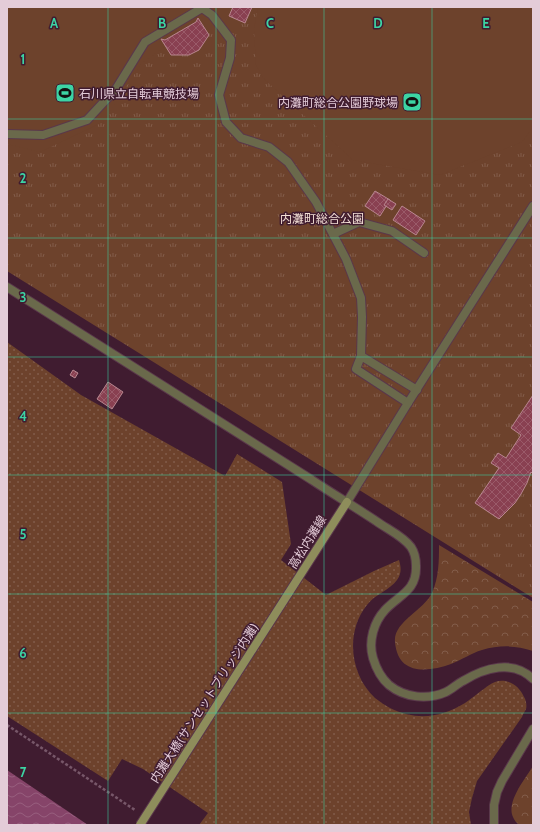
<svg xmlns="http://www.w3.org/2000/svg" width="540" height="832" viewBox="0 0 540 832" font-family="Cabin,'Noto Sans JP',sans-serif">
<defs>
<pattern id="grass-dots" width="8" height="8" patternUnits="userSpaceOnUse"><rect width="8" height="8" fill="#6d422c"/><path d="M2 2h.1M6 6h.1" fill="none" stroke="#825c4a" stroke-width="1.8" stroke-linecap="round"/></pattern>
<pattern id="forest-crowns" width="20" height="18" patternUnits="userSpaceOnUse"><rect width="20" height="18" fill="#6d422c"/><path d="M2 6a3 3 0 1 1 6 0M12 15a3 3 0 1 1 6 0" fill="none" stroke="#825c4a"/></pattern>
<pattern id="park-tufts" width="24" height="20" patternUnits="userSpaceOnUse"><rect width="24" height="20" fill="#6d422c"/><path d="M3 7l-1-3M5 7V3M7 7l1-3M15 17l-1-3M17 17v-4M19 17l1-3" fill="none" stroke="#825c4a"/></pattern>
<pattern id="water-waves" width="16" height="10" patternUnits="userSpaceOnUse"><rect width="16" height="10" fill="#864469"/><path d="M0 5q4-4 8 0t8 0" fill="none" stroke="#975e7e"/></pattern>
<pattern id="building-cross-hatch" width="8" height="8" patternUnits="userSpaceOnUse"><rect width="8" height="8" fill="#894051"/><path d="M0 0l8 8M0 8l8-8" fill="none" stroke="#9a5a69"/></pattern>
</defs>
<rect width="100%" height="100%" fill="#401c30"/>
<path fill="url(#grass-dots)" d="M 7,342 L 81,395 L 225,476 L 237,454 L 282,482 L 291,544 L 281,560 L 326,595 L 374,571 L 399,560 C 401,567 402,573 397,580 C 390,590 375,594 367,605 C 345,632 350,675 375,698 C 380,702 385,705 390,708 C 417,721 440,718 465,703 C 473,698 487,685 495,682 C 507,678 519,685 524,697 C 526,700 527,705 526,709 C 525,711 523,714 522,717 L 477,781 L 472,798 L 469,812 L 471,825 L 199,825 L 208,813 L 143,769 L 122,759 L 108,781 L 7,716 Z"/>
<g fill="url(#forest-crowns)">
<path d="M 439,545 L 533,602 L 533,651 C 516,645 499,645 482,650 C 471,653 462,660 451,664 C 428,672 398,676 395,642 C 393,622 424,610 432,593 C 439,577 439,561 439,545 Z"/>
<path d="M 533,766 L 533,825 L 519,825 C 517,823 514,820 513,817 C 506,802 525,779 533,766 Z"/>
</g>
<polygon fill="url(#park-tufts)" points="7,7 533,7 533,598 7,271"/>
<g fill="#6d422c">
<polygon points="7,7 209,7 204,18 141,64 103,122 40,152 7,144"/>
<polygon points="258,7 533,7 533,127 522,142 440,175 353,160 263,78 256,65 254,29"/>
</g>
<polygon fill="url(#water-waves)" points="7,770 88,825 7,825"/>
<g fill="url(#building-cross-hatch)" stroke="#b8868f">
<polygon points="233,7 252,7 245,23 229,16"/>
<polygon points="198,18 209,35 199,50 189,55 171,55 161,39 165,40 196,22"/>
<polygon points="375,191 390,200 380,216 365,206"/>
<polygon points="388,199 396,204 392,210 384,205"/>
<polygon points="402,206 425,221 416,235 393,220"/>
<polygon points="73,370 78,373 75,378 70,375"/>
<polygon points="108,382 123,392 112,409 97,399"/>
<polygon points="533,395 533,474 531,472 527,483 521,494 515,503 499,519 475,503 499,468 491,463 498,453 506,458 521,435 511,428"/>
</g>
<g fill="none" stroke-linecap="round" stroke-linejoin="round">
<g stroke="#5a384b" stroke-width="10">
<g id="service">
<polyline points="202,8 212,15 231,40 230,58 219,95 226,122 241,138 269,147 288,162 316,202 346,259 361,298 362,317 361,356 417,390"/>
<polyline points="7,134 43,135 87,120 116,89 145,42 202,8 202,7"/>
<polyline points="333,234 359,222 392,231 424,253"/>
<polyline points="361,356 356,369 408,403"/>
</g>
</g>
<g stroke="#5a384b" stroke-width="10">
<g id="tertiary">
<path d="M 7,287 C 109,351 211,415 312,480 C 333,494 355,507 376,521 C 387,529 403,536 411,547 C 415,553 416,560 416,566 C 417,591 399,595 385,610 C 374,622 368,641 373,658 C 376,668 381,678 389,685 C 405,698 428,700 446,692 C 452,689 457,684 463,681 C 484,668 513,659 533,679"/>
<polyline points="347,502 408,403 533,206"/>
<polyline points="494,825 494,805 497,792 502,781 533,729"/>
</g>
</g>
<g stroke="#5a384b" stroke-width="10">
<polyline id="secondary" points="288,594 347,502"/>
</g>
<polyline stroke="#775769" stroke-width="2.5" stroke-dasharray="3 2" stroke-linecap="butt" points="7,725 135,810"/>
<use href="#service" stroke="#6a694b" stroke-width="8"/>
<use href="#tertiary" stroke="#6a694b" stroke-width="8"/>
<use href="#secondary" stroke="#8e8d5b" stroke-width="8"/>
<g stroke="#5a384b" stroke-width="10" stroke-linecap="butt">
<polyline id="secondary-bridge" points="140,825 288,594"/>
</g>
<use href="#secondary-bridge" stroke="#8e8d5b" stroke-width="8"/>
</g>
<path fill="none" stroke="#3cd4a4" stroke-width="1" stroke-opacity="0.55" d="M 108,7 L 108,825M 216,7 L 216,825M 324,7 L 324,825M 432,7 L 432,825M 7,119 L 533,119M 7,238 L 533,238M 7,357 L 533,357M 7,475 L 533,475M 7,594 L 533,594M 7,713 L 533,713"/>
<defs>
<g id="stadium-square" transform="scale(1)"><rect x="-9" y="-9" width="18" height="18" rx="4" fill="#3cd4a4" stroke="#401c30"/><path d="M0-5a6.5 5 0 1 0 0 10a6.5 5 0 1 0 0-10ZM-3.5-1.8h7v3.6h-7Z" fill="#111"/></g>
</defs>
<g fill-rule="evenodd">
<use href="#stadium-square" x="65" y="93"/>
<use href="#stadium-square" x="412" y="102"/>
</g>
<g text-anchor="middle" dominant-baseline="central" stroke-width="3" stroke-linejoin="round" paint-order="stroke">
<g font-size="12" fill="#e4ccd8" stroke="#401c30" text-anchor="start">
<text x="79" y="93">石川県立自転車競技場</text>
<text x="398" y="102" text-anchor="end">内灘町総合公園野球場</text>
</g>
<g font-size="12" fill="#f3dfd5" stroke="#401c30">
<text x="322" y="218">内灘町総合公園</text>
</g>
<g font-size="12" fill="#e4ccd8" stroke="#401c30">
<text transform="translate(307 542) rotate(-58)">高松内灘線</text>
<text transform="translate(204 703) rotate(-57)">内灘大橋(サンセットブリッジ内灘)</text>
</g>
</g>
<g font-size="13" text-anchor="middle" font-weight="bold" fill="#3cd4a4" stroke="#401c30" stroke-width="3" stroke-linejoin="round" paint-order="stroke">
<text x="54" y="28">A</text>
<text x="162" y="28">B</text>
<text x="270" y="28">C</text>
<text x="378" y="28">D</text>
<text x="486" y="28">E</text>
<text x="23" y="64">1</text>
<text x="23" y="183">2</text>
<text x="23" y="302">3</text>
<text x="23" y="421">4</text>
<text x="23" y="539">5</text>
<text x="23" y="658">6</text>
<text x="23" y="777">7</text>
</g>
<rect width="540" height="832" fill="none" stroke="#e4ccd8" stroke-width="16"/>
</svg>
